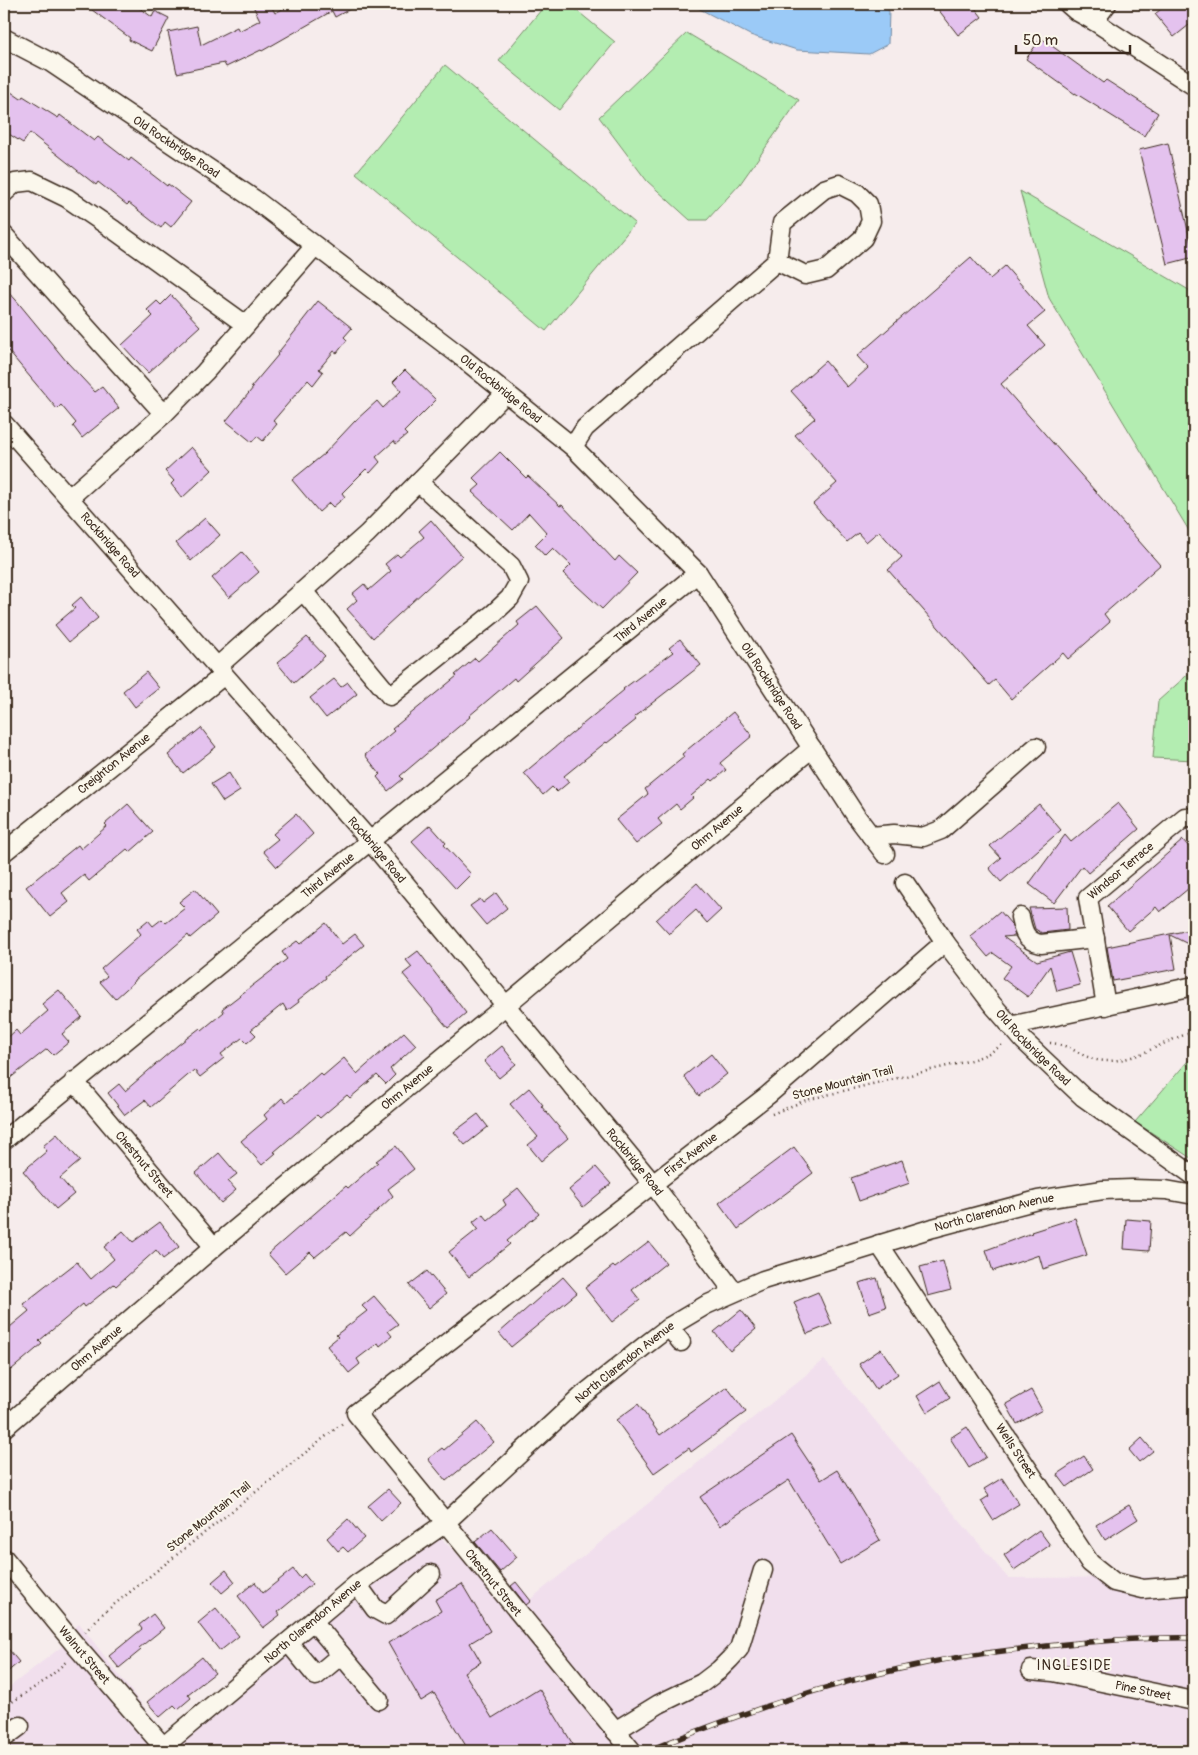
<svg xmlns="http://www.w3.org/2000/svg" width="1198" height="1755" viewBox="0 0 1198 1755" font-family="Pangolin,sans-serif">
<rect width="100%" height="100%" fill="#f6ecec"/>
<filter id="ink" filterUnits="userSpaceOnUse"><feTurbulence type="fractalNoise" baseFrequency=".02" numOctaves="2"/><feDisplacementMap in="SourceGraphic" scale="10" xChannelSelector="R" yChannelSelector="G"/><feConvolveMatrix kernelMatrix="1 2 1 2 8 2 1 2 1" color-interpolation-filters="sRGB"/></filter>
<g filter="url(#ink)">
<polygon fill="#f1dfed" points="824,1360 1008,1578 1194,1577 1194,1751 4,1751 4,1691 60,1648 79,1623 166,1736 427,1525 516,1611"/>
<g fill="#b3edb1" stroke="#778c68">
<polygon points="546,4 569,4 615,42 559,110 499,61"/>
<polygon points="687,33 799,100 740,184 707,220 690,220 647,181 599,117"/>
<polygon points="445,65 635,223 546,331 356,173"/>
<polygon points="1020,191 1194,293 1194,539 1049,298"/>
<polygon points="1194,669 1194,760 1153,758 1158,701"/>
<polygon points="1194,1054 1194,1160 1135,1122"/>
</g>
<polygon fill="#9bcaf7" stroke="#758aa0" points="690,4 880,4 889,11 888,44 869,54 797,50 750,35"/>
<g fill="#e4c2ee" stroke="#3b2a1e">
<polygon points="84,4 134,4 152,17 155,11 169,18 152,51 129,40 130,38"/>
<polygon points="252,4 270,4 275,13 292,4 359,4 335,17 332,11 262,51 261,50 226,67 224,63 177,73 168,32 197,26 201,45 237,27 239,31 260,20"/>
<polygon points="934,4 972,4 982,17 958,35"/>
<polygon points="1167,4 1194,4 1194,21 1174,37 1155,14"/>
<polygon points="1041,38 1103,83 1106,80 1158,113 1144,136 1075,93 1075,94 1026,59"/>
<polygon points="4,87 21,99 23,96 58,118 60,115 94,141 98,137 129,161 131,158 167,186 168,184 191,202 171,227 165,222 161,228 129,203 127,205 98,182 96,185 30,133 23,143 4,131"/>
<polygon points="1168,143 1194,257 1167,264 1139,150"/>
<polygon points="971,257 990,279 1005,266 1045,312 1028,326 1045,345 1001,384 1160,565 1104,614 1110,622 1068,659 1063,653 1011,699 995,680 989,685 888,570 902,557 879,531 866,542 858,533 847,542 813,504 837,483 795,435 815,418 791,391 825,361 847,387 868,368 857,356"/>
<polygon points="4,287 16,300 67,362 95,392 102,387 119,408 82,438 73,426 76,423 61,405 57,409 4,346"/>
<polygon points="171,295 200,326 148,373 122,345 153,316 147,310 157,301 161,305"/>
<polygon points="318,301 352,328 344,337 347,340 337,353 334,351 319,369 323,372 313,385 308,380 273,421 277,424 263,441 257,436 252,442 226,421 253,388 251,387 278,355 277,354 301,324 300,324"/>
<polygon points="405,370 436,400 404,432 407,435 396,444 394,441 376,457 380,462 370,473 366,469 342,493 345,497 333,507 329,503 319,512 292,480 324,454 355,421 377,401 383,408 401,391 393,382"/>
<polygon points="191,447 212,470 182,498 171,484 174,481 165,471"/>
<polygon points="500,452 526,478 528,476 560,506 562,505 615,561 619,556 637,573 602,609 563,573 571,565 553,548 545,556 535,545 547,533 529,513 513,530 472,492 480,485 473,478"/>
<polygon points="205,518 220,535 191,561 176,543"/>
<polygon points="431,520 462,556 373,638 347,609 357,600 352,594 364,584 369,590 391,571 385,564 397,554 400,557 424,537 419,531"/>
<polygon points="242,552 259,572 229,598 212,578"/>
<polygon points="81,597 98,618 69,642 55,625 75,608 72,605"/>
<polygon points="537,606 564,638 516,681 514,678 469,716 470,717 400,776 403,779 388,791 377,777 380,774 365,755 394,731 392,729 457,676 455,675 475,658 478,661 519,625 517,622"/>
<polygon points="307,637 325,656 294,683 277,663"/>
<polygon points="680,639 701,665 634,717 636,720 607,743 606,742 564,776 569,782 557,792 552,787 543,795 524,773 624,690 623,689 673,652 669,648"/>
<polygon points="146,672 159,688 135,707 123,691"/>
<polygon points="334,679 341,687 348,682 357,694 326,718 310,698"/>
<polygon points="733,712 752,736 720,763 726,770 713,781 711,779 691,796 693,798 680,809 676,804 658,819 662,824 636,844 616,820 648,794 645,789 684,757 682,754"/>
<polygon points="201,728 216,747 183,773 168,755"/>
<polygon points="229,773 240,791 223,802 211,784"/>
<polygon points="1118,803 1139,829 1088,873 1082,866 1054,903 1029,884 1065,835 1071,842"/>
<polygon points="128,804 153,832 130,852 127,849 89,881 84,875 62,893 69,902 50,917 26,887 78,845 81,849 107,826 105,824"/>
<polygon points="1039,804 1061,830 1001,882 989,868 1001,858 990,846"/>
<polygon points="296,814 313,834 277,867 263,851 278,839 273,834"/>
<polygon points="430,825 446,843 444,845 471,874 456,889 412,841"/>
<polygon points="1183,840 1194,853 1194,884 1160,912 1156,907 1128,931 1107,906"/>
<polygon points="697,883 721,910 707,923 696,910 669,934 656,920"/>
<polygon points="195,889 217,915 190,938 188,935 135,980 135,981 115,999 100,982 107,976 101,969 141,934 137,929 148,920 153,926 162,919 166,923 185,908 179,902"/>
<polygon points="496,893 507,908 486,925 470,906 480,899 483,903"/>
<polygon points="1067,907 1068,930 1042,933 1035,929 1029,908"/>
<polygon points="1000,911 1011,924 1015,936 1003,937 1037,961 1070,952 1080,985 1057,991 1050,966 1028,997 1002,978 1011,966 993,953 988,957 970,936"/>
<polygon points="326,923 342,944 355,934 364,945 325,976 326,978 298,1000 299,1002 287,1011 283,1004 251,1030 256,1035 247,1043 242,1038 221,1054 224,1058 200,1077 194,1070 151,1107 145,1100 125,1115 108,1093 119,1084 125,1091 178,1045 200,1028 202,1030 224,1012 222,1009 287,959 282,952 297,941 300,944"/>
<polygon points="1194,929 1194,947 1170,935 1176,969 1113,981 1107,947"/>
<polygon points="418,951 466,1013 448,1028 403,974 412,967 406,960"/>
<polygon points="59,990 82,1017 62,1034 69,1042 53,1055 47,1049 4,1083 4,1041 16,1030 20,1035 48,1011 42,1004"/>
<polygon points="404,1032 416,1045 390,1069 395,1075 386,1084 377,1075 350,1098 347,1095 320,1118 317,1115 274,1152 276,1153 262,1165 241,1141 267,1119 264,1115 282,1098 286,1103 320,1073 323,1076 344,1058 357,1074"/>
<polygon points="502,1046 516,1064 499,1078 484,1061"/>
<polygon points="711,1054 727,1074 699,1096 684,1076"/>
<polygon points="529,1088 543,1105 541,1106 568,1138 541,1161 528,1145 538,1137 510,1104"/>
<polygon points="478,1114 488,1127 465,1145 454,1132"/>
<polygon points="57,1134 80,1161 60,1178 74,1194 56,1209 23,1171 47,1151 43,1146"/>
<polygon points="396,1146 414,1169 388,1189 393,1196 350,1236 346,1232 315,1257 310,1252 285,1273 268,1254 346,1186 348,1188 378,1162 376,1161"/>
<polygon points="794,1147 813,1173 738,1229 719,1203"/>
<polygon points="219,1153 237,1174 228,1181 236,1190 221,1203 196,1173"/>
<polygon points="902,1160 910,1183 859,1201 851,1178"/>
<polygon points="596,1167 611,1184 583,1207 569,1190"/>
<polygon points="518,1188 539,1214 507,1241 510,1244 469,1277 449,1252 478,1229 473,1222 483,1214 488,1220 506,1205 503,1200"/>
<polygon points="1075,1218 1087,1255 1043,1269 1039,1255 993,1271 986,1250 1032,1233 1031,1232"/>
<polygon points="1126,1219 1151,1221 1149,1251 1124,1249"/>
<polygon points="160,1222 179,1247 163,1259 156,1250 116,1286 114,1284 85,1307 83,1304 39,1341 42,1344 11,1370 4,1361 4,1332 29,1311 23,1304 77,1262 91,1279 114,1259 104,1247 123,1231 133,1242"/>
<polygon points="649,1242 666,1263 632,1290 640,1300 612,1322 585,1288 613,1266 615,1268"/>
<polygon points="943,1261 951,1290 928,1296 920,1267"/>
<polygon points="427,1271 446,1294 429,1308 409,1285"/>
<polygon points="563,1277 577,1293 511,1347 499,1333"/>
<polygon points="877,1278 886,1307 869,1313 859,1283"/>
<polygon points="818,1292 832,1324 807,1334 794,1302"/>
<polygon points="374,1296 398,1324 388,1331 392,1336 380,1346 378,1343 357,1359 360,1364 349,1373 327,1346 338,1337 336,1335 367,1311 362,1306"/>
<polygon points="741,1310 756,1329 730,1351 714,1332"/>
<polygon points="881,1349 898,1374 876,1389 859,1364"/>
<polygon points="940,1381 950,1398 927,1413 917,1396"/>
<polygon points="727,1387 746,1412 691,1452 689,1448 654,1473 616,1420 638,1404 660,1435"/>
<polygon points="1031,1390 1042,1410 1017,1424 1006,1404"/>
<polygon points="477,1422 494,1442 446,1481 428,1459 442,1448 444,1450"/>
<polygon points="967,1427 986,1457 969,1468 950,1438"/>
<polygon points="791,1435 821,1480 837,1470 880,1540 840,1564 789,1480 720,1526 700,1497"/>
<polygon points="1142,1438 1153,1451 1139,1462 1129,1450"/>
<polygon points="1084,1456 1093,1469 1067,1487 1057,1474"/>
<polygon points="1002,1478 1019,1504 993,1520 981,1501 989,1496 984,1489"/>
<polygon points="388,1489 401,1503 381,1521 368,1506"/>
<polygon points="1129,1505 1138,1519 1105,1540 1096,1525"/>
<polygon points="348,1519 364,1538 348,1552 343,1547 338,1551 327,1538"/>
<polygon points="492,1528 517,1557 500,1572 475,1542"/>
<polygon points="1039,1530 1050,1545 1014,1570 1004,1555"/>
<polygon points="293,1569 300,1578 304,1574 312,1584 278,1612 280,1615 263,1628 238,1596 255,1582 263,1593"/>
<polygon points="226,1570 235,1582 222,1593 212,1582"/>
<polygon points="516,1582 531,1601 526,1605 511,1586"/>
<polygon points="462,1584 490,1631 470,1643 481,1662 464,1672 492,1718 539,1689 577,1751 469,1751 434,1693 421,1701 388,1643 441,1611 435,1600"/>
<polygon points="216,1608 239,1636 220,1651 198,1623"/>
<polygon points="153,1614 164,1628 139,1648 141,1650 119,1668 109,1656 142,1629 139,1625"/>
<polygon points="4,1644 19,1662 4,1675"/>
<polygon points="202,1657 215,1673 188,1694 191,1698 178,1709 174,1705 160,1717 147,1702"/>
</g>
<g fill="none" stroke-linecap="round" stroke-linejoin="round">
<g stroke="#3b2a1e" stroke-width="21">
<g id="minor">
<polyline points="1068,4 1076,11 1094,21 1194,86"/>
<polyline points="1094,21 1107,4"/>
<path id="s1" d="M 4,38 L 50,62 L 254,199 L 459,355 L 573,447 L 698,573 L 856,816 L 885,854"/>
<polyline points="4,193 15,183 32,181 67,198 114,230 246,325"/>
<polyline points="4,235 164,414"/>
<path id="s2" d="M 4,424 L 370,841 L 653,1184 L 734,1292"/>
<polyline points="573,447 585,428 777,261 782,223 824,189 839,184 857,193 868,204 871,221 863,238 826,270 805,275 777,261"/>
<polyline points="69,498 164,414 205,372 315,246"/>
<polyline points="303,591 390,696 494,613 510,598 519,582 511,566 418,482"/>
<polyline points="217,667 367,534 506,393"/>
<polyline points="871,836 894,834 923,837 941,830 1036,747"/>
<path id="s3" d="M 4,852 L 224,675"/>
<path id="s4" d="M 905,883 L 945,942 L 992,1004 L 1024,1041 L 1083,1097 L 1194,1176"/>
<path d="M 1020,917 C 1023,931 1025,941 1041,944 L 1095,938"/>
<path id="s5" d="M 1106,1006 L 1088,898 L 1185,817 L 1194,819"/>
<polyline points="1010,1026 1194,986"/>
<path id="s6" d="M 74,1081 L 214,1247"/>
<path id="s7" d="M 4,1140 L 698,573"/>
<path id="s8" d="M 879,1244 L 1090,1563 L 1114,1582 L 1143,1589 L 1194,1585"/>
<polyline points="669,1327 681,1342"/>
<path id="s9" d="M 4,1428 L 214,1247 L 505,1006 L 812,748"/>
<path id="s10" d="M 4,1558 L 76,1646 L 167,1751"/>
<polyline points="357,1584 375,1609 386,1615 431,1574"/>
<polyline points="313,1621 379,1700"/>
<polyline points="288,1642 316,1676 341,1655"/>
<path id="s11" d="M 1031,1670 L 1053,1672 L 1194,1701"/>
<polyline points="615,1731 659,1704 702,1683 719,1670 730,1659 739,1649 763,1570"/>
<polyline points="4,1738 20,1726"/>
<path id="s12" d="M 158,1751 L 357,1584 L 444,1524 L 583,1395 L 643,1347 L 669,1327 L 706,1305 L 763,1280 L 933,1228 L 1038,1200 L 1103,1190 L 1132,1189 L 1166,1190 L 1194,1195"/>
<path id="s13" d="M 632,1751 L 356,1413 L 768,1095 L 945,942"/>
</g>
</g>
<g stroke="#3b2a1e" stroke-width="2.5" stroke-dasharray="1 4" stroke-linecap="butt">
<path d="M 1050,1043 C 1070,1044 1079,1056 1097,1060 C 1133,1066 1162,1040 1194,1032"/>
<path d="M 772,1114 L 806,1100 L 960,1063 C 976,1059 991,1054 1004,1043"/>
<polyline points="85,1632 101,1615 344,1422"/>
<polyline points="4,1707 46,1680 68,1660"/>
</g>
<use href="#minor" stroke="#fbf7ec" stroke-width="18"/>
<g stroke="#3b2a1e" stroke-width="5.5">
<path id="rail" d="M 647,1751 C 734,1716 821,1685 913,1666 C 957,1656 1002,1651 1047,1646 C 1096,1641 1145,1637 1194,1638"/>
</g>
<use href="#rail" stroke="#fbf7ec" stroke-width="4" stroke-dasharray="11" stroke-linecap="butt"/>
</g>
</g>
<g text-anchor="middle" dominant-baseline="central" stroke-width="4" stroke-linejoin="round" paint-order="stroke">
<g font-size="12" fill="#3b2a1e" stroke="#fbf7ec">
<text stroke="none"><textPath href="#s1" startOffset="204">Old Rockbridge Road</textPath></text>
<text stroke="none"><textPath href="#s1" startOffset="609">Old Rockbridge Road</textPath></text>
<text stroke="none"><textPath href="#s2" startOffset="161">Rockbridge Road</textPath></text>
<text stroke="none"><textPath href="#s7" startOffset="822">Third Avenue</textPath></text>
<text stroke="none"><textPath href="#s1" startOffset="1014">Old Rockbridge Road</textPath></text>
<text stroke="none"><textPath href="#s3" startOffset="141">Creighton Avenue</textPath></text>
<text stroke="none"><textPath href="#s9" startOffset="932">Ohm Avenue</textPath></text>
<text stroke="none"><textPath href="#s2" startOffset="566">Rockbridge Road</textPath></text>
<text stroke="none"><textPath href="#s5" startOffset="152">Windsor Terrace</textPath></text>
<text stroke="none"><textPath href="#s7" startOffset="418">Third Avenue</textPath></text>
<text stroke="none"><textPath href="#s4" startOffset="209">Old Rockbridge Road</textPath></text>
<text transform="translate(843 1083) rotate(-15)">Stone Mountain Trail</text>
<text stroke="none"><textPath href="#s9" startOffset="528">Ohm Avenue</textPath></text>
<text stroke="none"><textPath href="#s13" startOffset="859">First Avenue</textPath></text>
<text stroke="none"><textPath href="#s2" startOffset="971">Rockbridge Road</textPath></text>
<text stroke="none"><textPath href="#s6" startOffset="109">Chestnut Street</textPath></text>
<text stroke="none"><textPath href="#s12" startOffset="1011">North Clarendon Avenue</textPath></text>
<text stroke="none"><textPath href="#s9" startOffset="122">Ohm Avenue</textPath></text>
<text stroke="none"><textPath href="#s12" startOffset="608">North Clarendon Avenue</textPath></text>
<text stroke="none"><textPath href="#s8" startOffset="248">Wells Street</textPath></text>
<text transform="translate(209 1517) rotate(-39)">Stone Mountain Trail</text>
<text transform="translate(493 1583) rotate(51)">Chestnut Street</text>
<text stroke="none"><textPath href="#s12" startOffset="202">North Clarendon Avenue</textPath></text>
<text stroke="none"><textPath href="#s10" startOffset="126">Walnut Street</textPath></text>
<text stroke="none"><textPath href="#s11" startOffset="114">Pine Street</textPath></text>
</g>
<g font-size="14" letter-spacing="1" fill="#3b2a1e" stroke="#fbf7ec">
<text x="1074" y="1665">INGLESIDE</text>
</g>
</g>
<rect width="1198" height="1755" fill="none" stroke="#fbf7ec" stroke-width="20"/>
<rect x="10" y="10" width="1178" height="1735" fill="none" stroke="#3b2a1e" stroke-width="2" filter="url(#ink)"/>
<path d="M1016 45v8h114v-8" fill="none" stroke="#3b2a1e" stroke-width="2.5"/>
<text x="1023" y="45" font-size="15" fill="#3b2a1e" stroke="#fbf7ec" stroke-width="4" paint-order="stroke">50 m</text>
</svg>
